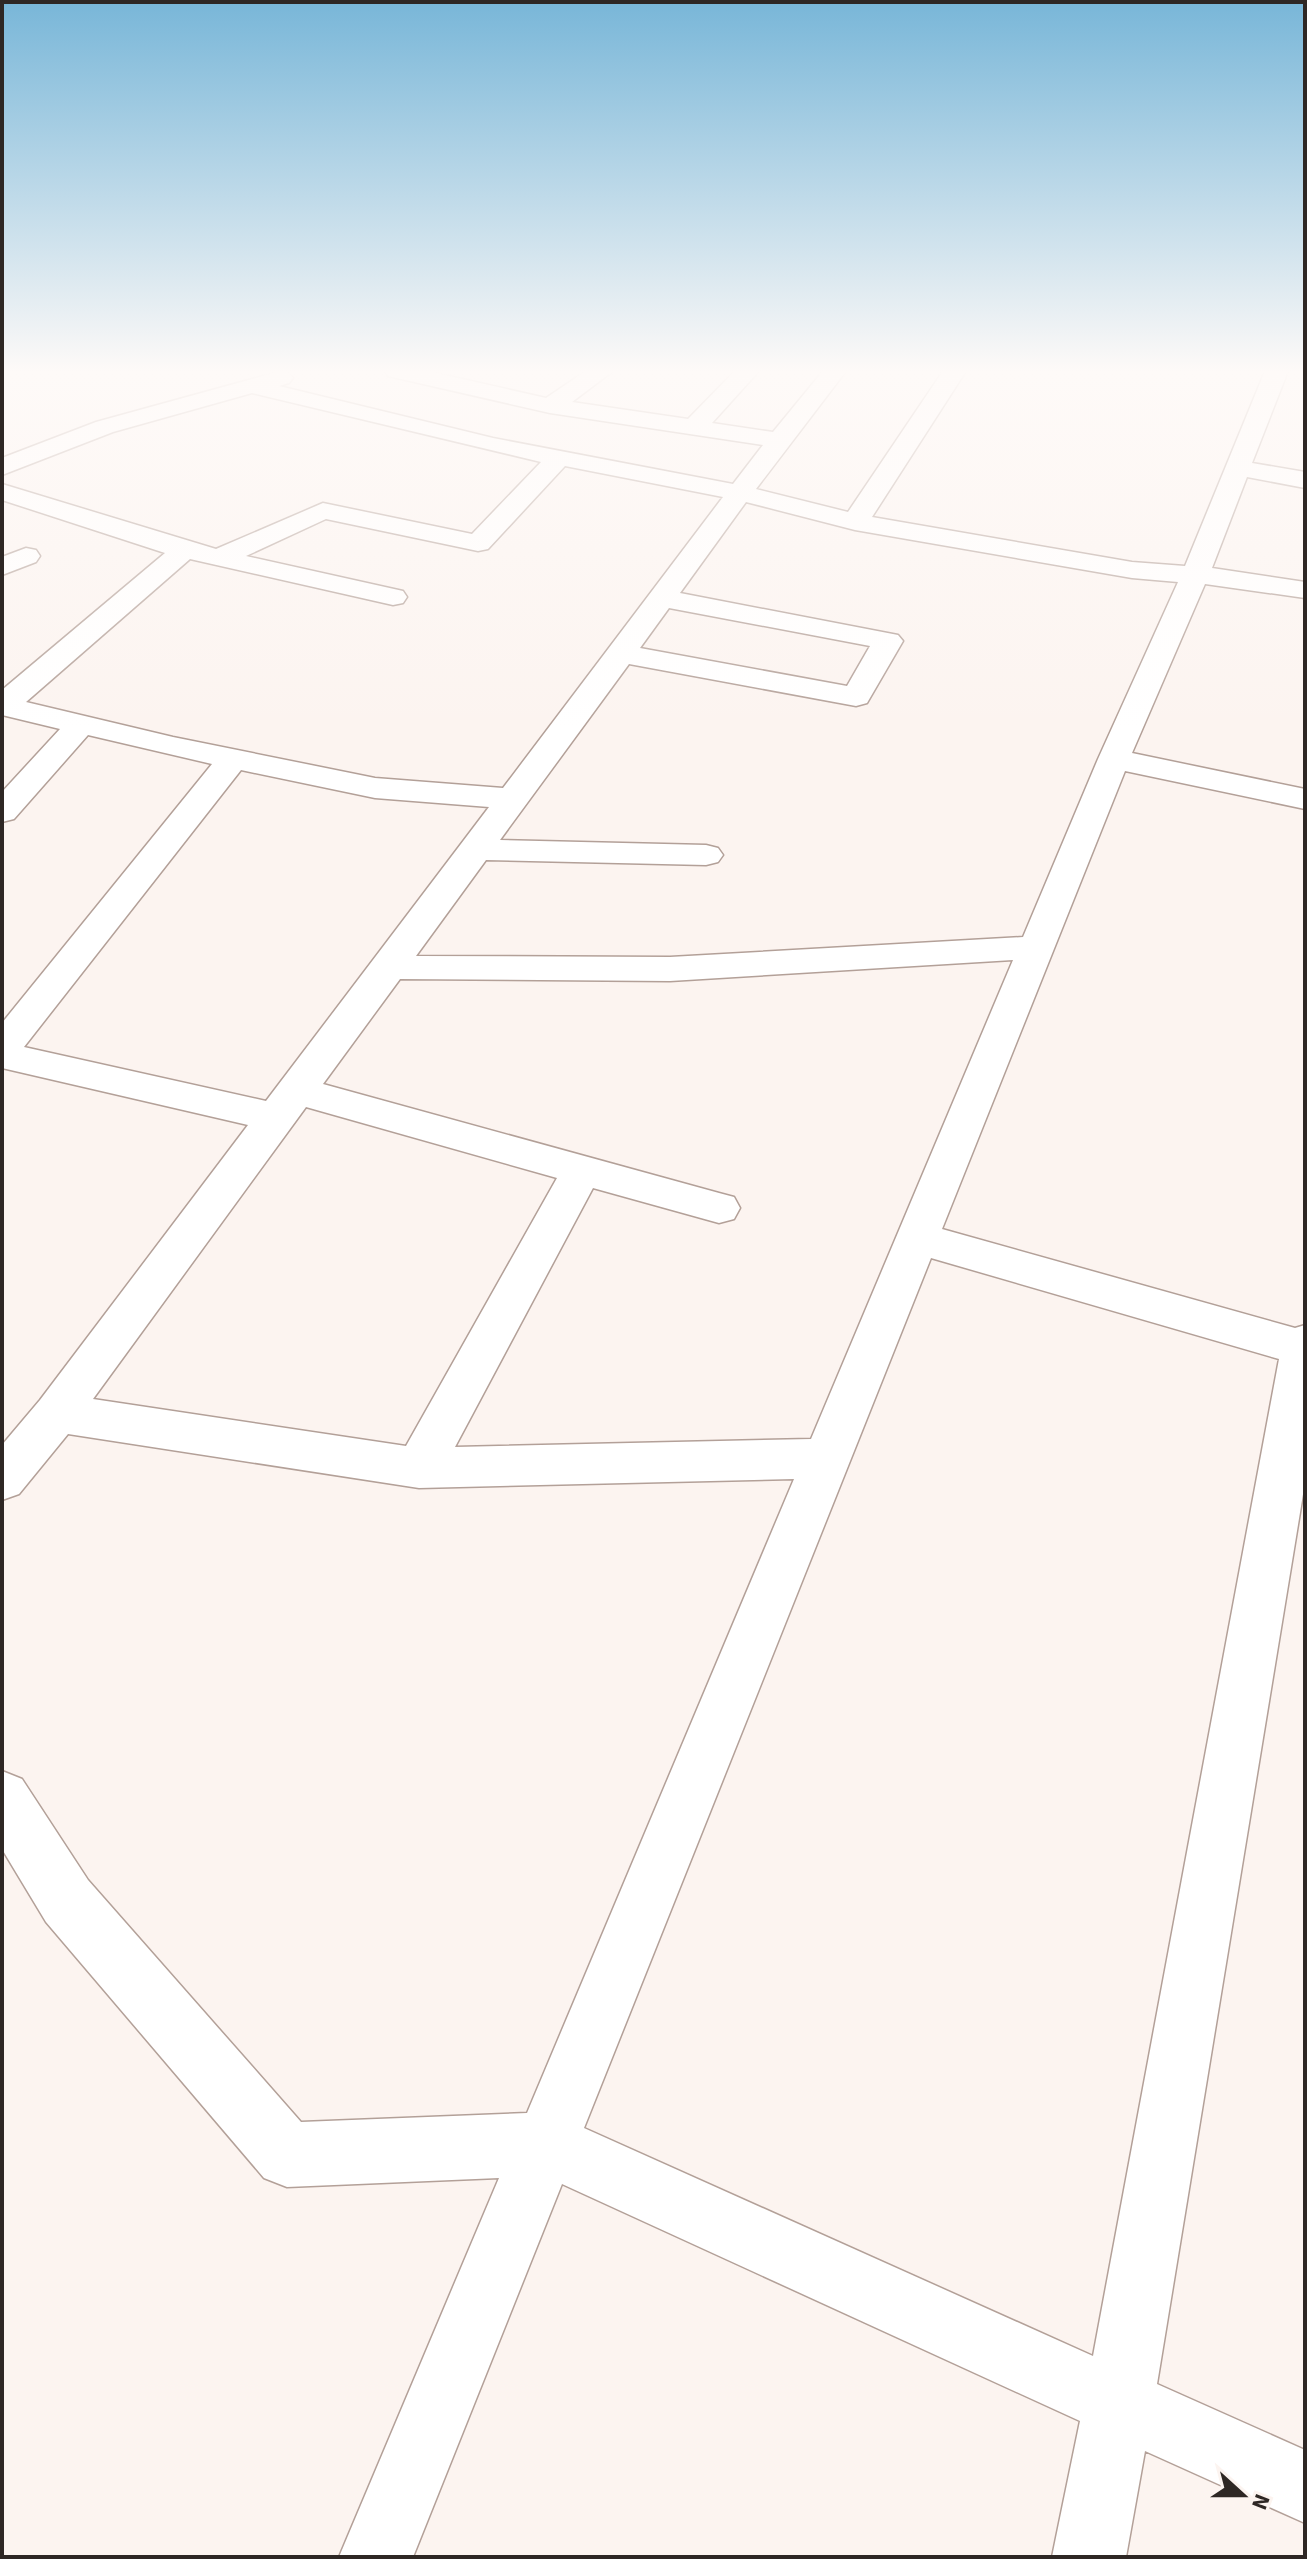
<svg xmlns="http://www.w3.org/2000/svg" width="1307" height="2559" viewBox="0 0 1307 2559" font-family="'Source Sans 3',sans-serif">
<rect width="100%" height="100%" fill="#fcf4f0"/>
<g fill="none" stroke-linecap="round" stroke-linejoin="round">
<g stroke="#b3a098" stroke-width="3">
<g id="minor">
<path d="M 281,371 L 289,373 L 293,378 L 289,383 L 279,386 L 493,438 L 733,484 L 763,445 L 550,413 L 388,376 L 385,371 L 427,371 L 546,398 L 586,371 L 613,371 L 572,402 L 688,419 L 735,371 L 759,371 L 712,423 L 773,432 L 823,371 L 846,371 L 756,489 L 848,512 L 943,371 L 966,371 L 872,517 L 1132,562 L 1185,566 L 1265,371 L 1288,371 L 1252,463 L 1305,472 L 1305,488 L 1247,477 L 1212,568 L 1305,582 L 1305,598 L 1205,584 L 1132,753 L 1305,789 L 1305,809 L 1125,771 L 942,1229 L 1295,1328 L 1305,1325 L 1305,1482 L 1157,2384 L 1305,2450 L 1305,2523 L 1145,2451 L 1126,2557 L 1052,2557 L 1080,2421 L 562,2184 L 413,2557 L 339,2557 L 499,2178 L 287,2187 L 264,2178 L 46,1922 L 2,1849 L 2,1771 L 22,1779 L 88,1880 L 301,2122 L 527,2113 L 794,1479 L 419,1488 L 68,1434 L 19,1494 L 2,1500 L 2,1445 L 40,1400 L 248,1125 L 2,1068 L 2,1023 L 212,764 L 88,735 L 14,819 L 2,822 L 2,792 L 60,729 L 2,715 L 2,690 L 165,553 L 2,500 L 2,484 L 216,549 L 323,503 L 472,534 L 541,462 L 252,393 L 113,432 L 2,475 L 2,458 L 96,422 ZM 565,466 L 723,497 L 503,788 L 375,778 L 173,737 L 26,702 L 190,559 L 393,605 L 403,603 L 407,597 L 403,591 L 246,556 L 326,519 L 478,551 L 488,549 ZM 746,502 L 855,530 L 1132,578 L 1178,582 L 1098,759 L 1023,937 L 670,957 L 416,956 L 486,860 L 706,865 L 718,862 L 723,855 L 718,848 L 706,845 L 500,840 L 629,664 L 856,706 L 867,703 L 903,641 L 898,635 L 680,593 ZM 669,608 L 870,646 L 847,686 L 640,648 ZM 241,770 L 375,798 L 489,807 L 266,1101 L 24,1047 ZM 1013,960 L 811,1439 L 455,1447 L 593,1188 L 719,1223 L 734,1219 L 740,1208 L 734,1197 L 719,1193 L 323,1084 L 400,979 L 670,981 ZM 306,1107 L 557,1178 L 406,1446 L 93,1399 ZM 931,1258 L 1279,1359 L 1093,2356 L 584,2128 Z"/>
<polygon points="26,548 36,550 40,556 36,562 2,575 2,557"/>
</g>
</g>
<use href="#minor" fill="#fff" fill-rule="evenodd"/>
</g>
<linearGradient id="sky" x2="0" y2="1"><stop stop-color="#78b6d8"/><stop offset="0.51" stop-color="#fefaf8"/><stop offset="1" stop-color="#fefaf8" stop-opacity="0"/></linearGradient>
<rect width="1307" height="729" fill="url(#sky)"/>
<rect width="1307" height="2559" fill="none" stroke="#2e2724" stroke-width="8"/>
<g transform="translate(1243 2495) rotate(111)" stroke="#fcf4f0" stroke-width="6" paint-order="stroke">
<path d="M0-6L14 30L0 20L-14 30Z" fill="#2e2724"/>
<text y="-12" font-size="22" font-weight="bold" text-anchor="middle" fill="#2e2724">N</text>
</g>
</svg>
